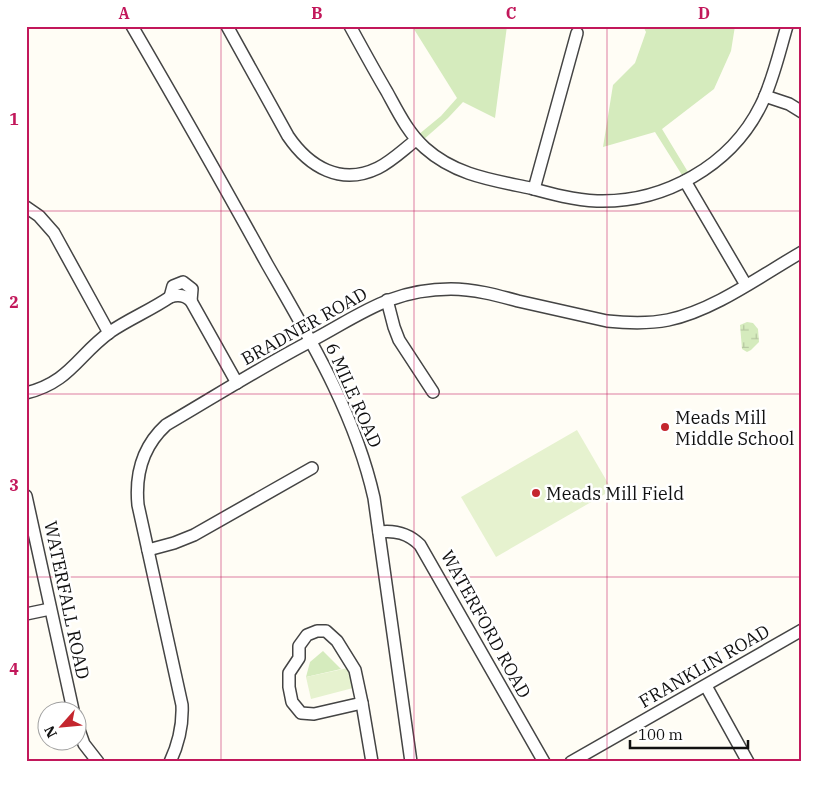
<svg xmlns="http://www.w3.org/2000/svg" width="828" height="788" viewBox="0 0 828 788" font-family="'IBM Plex Serif',serif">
<defs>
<pattern id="wetland-marsh" width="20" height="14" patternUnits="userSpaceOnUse" patternTransform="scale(1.25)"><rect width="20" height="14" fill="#d5ebbd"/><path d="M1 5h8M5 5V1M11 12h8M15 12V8" fill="none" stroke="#b6c8a1"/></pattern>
</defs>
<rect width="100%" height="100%" fill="#fffdf5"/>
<polygon fill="url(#wetland-marsh)" points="747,322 753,323 758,329 759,342 751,350 747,352 742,349 740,325"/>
<g fill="#d5ebbd">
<polygon points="412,26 507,26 495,118 463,102 448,118 423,140 418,135 441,116 457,98"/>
<polygon points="643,26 735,26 731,51 714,89 662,129 688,172 682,175 655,132 603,147 613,85 635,63 646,32"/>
<polygon points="323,651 341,669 306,677 310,662"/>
</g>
<g fill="#e6f2cf">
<polygon points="577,430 612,490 496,557 461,497"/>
<polygon points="348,668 353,688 311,699 306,677"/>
</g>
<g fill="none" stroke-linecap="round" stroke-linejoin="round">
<g stroke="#444" stroke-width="14">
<g id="minor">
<path d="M 132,26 C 178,105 223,184 267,264 C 310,339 355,413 374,498 L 411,762"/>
<path d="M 227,26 L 288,136 C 309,167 341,186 378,168 C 392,161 404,149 416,140"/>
<path d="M 350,26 C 362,48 374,70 387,92 C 398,112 408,133 425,148 C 455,175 492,180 530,188 C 552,194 574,200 597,201 C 664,203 731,166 761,105 C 773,81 779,53 787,26"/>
<polyline points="765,96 789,104 802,112"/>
<polyline points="685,181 746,285"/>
<polyline points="534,189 577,33"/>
<polyline points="26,207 39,216 54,233 109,333"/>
<polyline points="170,297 173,286 183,282 192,289 191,301"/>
<polyline points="387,300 394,327 399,340 433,392"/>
<path d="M 26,393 C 70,382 77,356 110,332 C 129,319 151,310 170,297 C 178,294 185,295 191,301 L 237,383"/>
<polyline points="26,496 73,710"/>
<path d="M 379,532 C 395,530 408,533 420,545 L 544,762"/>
<polyline points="148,550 174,543 194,535 312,468"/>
<polyline points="26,614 50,609"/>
<polygon points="317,631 326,631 337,641 355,670 362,703 314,714 301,713 292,702 289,687 289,673 299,658 299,646 307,635"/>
<polyline points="706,686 748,762"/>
<polyline points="362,703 372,762"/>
<polyline points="78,727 84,744 98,762"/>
<path d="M 170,762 C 179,743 183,726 182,705 L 138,505 C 135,474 142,447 166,425 C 214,397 261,367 311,341 C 360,315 391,289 451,289 C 474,289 496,295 518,301 C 548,308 577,314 607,321 C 627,323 648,324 668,320 C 713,311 762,275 802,252"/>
<polyline points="571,762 802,630"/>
</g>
</g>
<use href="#minor" stroke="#fff" stroke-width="11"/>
</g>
<path fill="none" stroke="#c2185b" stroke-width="1" stroke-opacity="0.55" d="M 221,26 L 221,762M 414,26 L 414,762M 607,26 L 607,762M 26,211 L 802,211M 26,394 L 802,394M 26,577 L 802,577"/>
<g fill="#c4262e" stroke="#fff" stroke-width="2">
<circle cx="665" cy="427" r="5"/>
<circle cx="536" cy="493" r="5"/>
</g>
<g text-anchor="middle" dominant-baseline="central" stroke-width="5" stroke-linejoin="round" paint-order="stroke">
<g font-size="18" fill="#111" stroke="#fff">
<text transform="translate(304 326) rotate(-29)">BRADNER ROAD</text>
<text transform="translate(354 395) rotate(66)">6 MILE ROAD</text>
<text transform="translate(67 600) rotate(78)">WATERFALL ROAD</text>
<text transform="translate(486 624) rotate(61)">WATERFORD ROAD</text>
<text transform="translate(704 666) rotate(-30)">FRANKLIN ROAD</text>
</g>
<g font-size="18" fill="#111" stroke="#fff" text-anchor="start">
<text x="675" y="417">Meads Mill<tspan x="675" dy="21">Middle School</tspan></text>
<text x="546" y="493">Meads Mill Field</text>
</g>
</g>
<rect width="828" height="788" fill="none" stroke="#ffffff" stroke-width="55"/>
<g transform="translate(62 726) rotate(243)"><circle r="24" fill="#ffffff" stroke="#a0a0a0"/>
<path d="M0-4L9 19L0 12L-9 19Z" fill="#c4262e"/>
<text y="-8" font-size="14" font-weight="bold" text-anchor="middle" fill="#111111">N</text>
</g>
<path d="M630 740v8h118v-8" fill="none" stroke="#111111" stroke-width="2.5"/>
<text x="638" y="740" font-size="15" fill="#111111" stroke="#ffffff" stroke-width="4" paint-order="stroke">100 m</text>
<rect x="28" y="28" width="772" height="732" fill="none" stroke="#c2185b" stroke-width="2"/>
<g font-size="16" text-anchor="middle" font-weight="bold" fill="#c2185b">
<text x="124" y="19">A</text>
<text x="317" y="19">B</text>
<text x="511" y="19">C</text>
<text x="704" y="19">D</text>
<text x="14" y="125">1</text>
<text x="14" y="308">2</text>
<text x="14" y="491">3</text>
<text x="14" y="675">4</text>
</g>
</svg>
